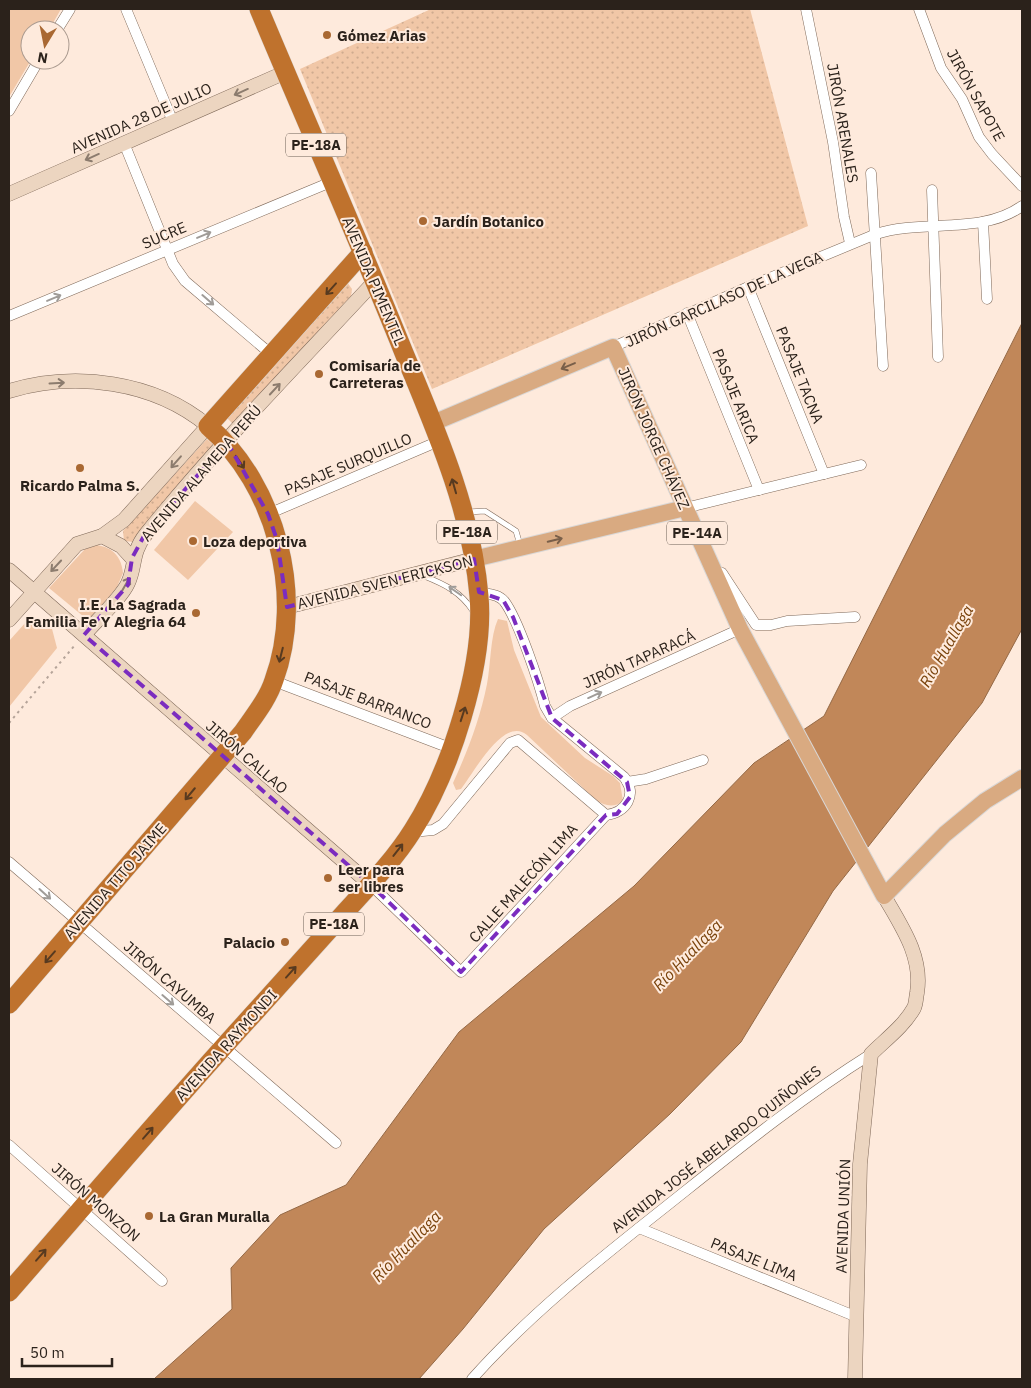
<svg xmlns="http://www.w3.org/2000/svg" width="1031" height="1388" viewBox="0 0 1031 1388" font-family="'IBM Plex Sans',sans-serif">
<defs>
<pattern id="grass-dots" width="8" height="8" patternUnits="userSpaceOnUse" patternTransform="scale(1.25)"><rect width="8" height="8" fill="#f1c7a7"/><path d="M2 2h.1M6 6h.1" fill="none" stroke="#cfab8f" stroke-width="1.8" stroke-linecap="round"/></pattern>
</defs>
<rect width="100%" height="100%" fill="#feeadc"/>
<g fill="url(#grass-dots)">
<polygon points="431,9 750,9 808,226 432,389 300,69"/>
<polygon points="347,282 352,289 351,296 239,420 233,424 228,419 229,412"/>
<polygon points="207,439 214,445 134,542 124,541 123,531"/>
</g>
<g fill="#f1c7a7">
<polygon points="9,9 61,9 49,30 30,30 31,60 9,97"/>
<polygon points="195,501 233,532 188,580 154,550"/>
<path d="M 97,545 C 114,548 121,557 123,573 L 117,587 L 89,621 L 49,588 L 85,549 Z"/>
<path d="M 498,619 L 507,621 L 514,650 L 541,717 L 585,758 L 613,776 L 620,783 L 623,801 C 614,808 605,806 596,800 L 527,735 C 504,715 473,774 461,789 L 456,790 L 453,783 C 468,750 480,719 487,684 C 491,663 490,637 498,619 Z"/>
<polygon points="27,621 51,625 57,648 9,707 9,641"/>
</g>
<polygon fill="#c18759" stroke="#946946" points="1022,323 1022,629 982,703 833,891 741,1042 670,1114 544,1229 463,1329 419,1379 154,1379 232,1309 231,1268 280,1215 346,1185 459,1032 634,886 754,763 824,716"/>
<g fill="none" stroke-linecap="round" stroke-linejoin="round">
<g stroke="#7f6959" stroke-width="6">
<g id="lane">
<polyline points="468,512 485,511 516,531 520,545"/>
<path d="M 424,576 C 444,584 461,592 473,611"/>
</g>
</g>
<g stroke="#7f6959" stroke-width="11">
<g id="street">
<polyline points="126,9 173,122"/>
<polyline points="806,9 833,142 844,217 850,243"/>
<polyline points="919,9 941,68 962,99 979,137 992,154 1022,186"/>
<polyline points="57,30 70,9"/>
<polyline points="9,111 39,60"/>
<polyline points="124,143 173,264 185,281 272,355"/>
<polyline points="871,173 883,366"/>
<polyline points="932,190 938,357"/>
<polyline points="983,222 987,299"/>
<polyline points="748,287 824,474"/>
<polyline points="687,313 759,490"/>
<polyline points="9,316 331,182"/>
<path d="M 613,347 L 748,287 L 876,234 C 923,219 982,235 1022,206"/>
<polyline points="685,508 861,465"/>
<polyline points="268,514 439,441"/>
<polyline points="722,573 756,625 771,625 787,621 855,617"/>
<polyline points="274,681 450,748"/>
<polyline points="552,718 570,706 740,629"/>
<polyline points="627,782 646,779 703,760"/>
<path d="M 412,832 L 433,830 L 443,824 L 510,743 L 518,740 L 606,815 C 626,813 638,794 624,777 L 552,718 L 545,706 C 539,682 518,619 504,601 C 498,594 488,594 479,592"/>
<polyline points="9,862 336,1143"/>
<polyline points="371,885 461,972 606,815"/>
<polyline points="9,1145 162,1281"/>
<polyline points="639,1228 857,1317"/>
<path d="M 472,1379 C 529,1315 597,1261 664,1208 C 732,1154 798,1100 871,1054"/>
</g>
</g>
<g stroke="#7f6959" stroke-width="15">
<g id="secondary">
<polyline points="9,194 286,72"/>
<path d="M 9,391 C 75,371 154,381 208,426 L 124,520 L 102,536 L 77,544 L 9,620"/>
<polyline points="102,536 121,546 132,558"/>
<polyline points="9,570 371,885"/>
<polyline points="287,607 474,559"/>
<path d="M 84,635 C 95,622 122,597 128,583 C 136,566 131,553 146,534 C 217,446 298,364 375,281"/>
<path d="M 855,1379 L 860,1164 L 871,1054 C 885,1040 904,1026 914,1008 C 916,1004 916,998 917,993 C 923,957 902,927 884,896"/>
</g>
</g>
<g stroke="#d9d7d6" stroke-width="18">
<g id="primary">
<polyline points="433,423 613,347 740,629 884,896 945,834 985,801 1022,778"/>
<polyline points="474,559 685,508"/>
</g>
</g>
<g stroke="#d9d7d6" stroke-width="20">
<g id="highway">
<path d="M 9,1004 L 243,732 C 254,716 268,699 274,680 C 305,595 276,485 208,426 L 363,252"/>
<path d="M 9,1292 C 91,1198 172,1103 256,1011 C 286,978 316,944 346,911 C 369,886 395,859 413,830 C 450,772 485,665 479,596 C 472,512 436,430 404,353 C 358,238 307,124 259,9"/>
</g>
</g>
<polyline stroke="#b5a499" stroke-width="2" stroke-dasharray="2.5 4" stroke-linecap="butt" points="9,723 75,645"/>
<use href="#lane" stroke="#fff" stroke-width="5"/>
<use href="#street" stroke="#fff" stroke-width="10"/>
<use href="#secondary" stroke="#ecd5c0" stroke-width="14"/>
<use href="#primary" stroke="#d9aa81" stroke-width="16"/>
<use href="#highway" stroke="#bf722d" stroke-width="19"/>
</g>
<defs><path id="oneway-shaft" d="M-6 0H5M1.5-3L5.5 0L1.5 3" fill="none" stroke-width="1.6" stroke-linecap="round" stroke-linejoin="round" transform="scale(1.25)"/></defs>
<g stroke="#8c7c6e">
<use href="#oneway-shaft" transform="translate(241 92) rotate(156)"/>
<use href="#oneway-shaft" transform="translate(92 157) rotate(156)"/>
<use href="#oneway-shaft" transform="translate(57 383) rotate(-3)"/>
<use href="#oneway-shaft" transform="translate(275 389) rotate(-47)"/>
<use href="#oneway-shaft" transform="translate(176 462) rotate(131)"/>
<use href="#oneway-shaft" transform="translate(56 566) rotate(133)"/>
<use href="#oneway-shaft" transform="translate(126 584) rotate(-60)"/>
</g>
<g stroke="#a09c98">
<use href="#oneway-shaft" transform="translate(204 235) rotate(-23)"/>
<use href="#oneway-shaft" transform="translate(54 298) rotate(-23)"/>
<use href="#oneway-shaft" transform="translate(208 300) rotate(41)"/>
<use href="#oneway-shaft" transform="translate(455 591) rotate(-145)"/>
<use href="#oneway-shaft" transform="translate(595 695) rotate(-24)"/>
<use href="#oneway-shaft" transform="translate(45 894) rotate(42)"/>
<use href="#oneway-shaft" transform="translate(168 1000) rotate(41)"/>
</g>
<g stroke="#573a20">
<use href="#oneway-shaft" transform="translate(331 289) rotate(132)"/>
<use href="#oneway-shaft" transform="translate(240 462) rotate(56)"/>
<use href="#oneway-shaft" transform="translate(454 486) rotate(-106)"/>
<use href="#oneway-shaft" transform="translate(281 655) rotate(104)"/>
<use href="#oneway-shaft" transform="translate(463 714) rotate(-72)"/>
<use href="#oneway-shaft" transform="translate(190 794) rotate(130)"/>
<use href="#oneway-shaft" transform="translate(398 850) rotate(-52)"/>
<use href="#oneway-shaft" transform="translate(50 957) rotate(131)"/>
<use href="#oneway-shaft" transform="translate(291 972) rotate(-48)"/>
<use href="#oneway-shaft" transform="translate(148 1133) rotate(-49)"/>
<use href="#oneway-shaft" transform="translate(41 1255) rotate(-49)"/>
</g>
<g stroke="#795f49">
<use href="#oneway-shaft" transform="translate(568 366) rotate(157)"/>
<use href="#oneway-shaft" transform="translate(555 540) rotate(-14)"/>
</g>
<path fill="none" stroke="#7b2cbf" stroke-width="4" stroke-dasharray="10 6" stroke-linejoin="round" d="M 227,442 L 268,514 L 277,540 L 287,607 L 474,559 L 479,592 L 503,600 L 513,617 L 552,718 L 627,782 L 630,797 L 617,814 L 606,815 L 461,972 L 371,885 L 84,635 L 128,585 L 132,558 L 144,536 Z"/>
<g fill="#a96832" stroke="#feeadc" stroke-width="2">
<circle cx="327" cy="35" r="5"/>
<circle cx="423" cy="221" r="5"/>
<circle cx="319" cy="374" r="5"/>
<circle cx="80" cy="468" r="5"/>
<circle cx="193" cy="541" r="5"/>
<circle cx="196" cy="613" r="5"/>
<circle cx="328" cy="878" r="5"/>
<circle cx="285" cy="942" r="5"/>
<circle cx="149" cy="1216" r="5"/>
</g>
<g text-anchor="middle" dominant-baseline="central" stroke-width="4" stroke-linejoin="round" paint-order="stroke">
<g fill="#feeadc" stroke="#6a5e55" stroke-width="1">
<rect x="286" y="133.5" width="60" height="23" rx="4"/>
<rect x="437" y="520.5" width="60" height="23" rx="4"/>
<rect x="667" y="521.5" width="60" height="23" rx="4"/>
<rect x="304" y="912.5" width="60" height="23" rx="4"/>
</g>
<g font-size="14" font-weight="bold" fill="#2b221b">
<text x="316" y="145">PE-18A</text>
<text x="467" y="532">PE-18A</text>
<text x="697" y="533">PE-14A</text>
<text x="334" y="924">PE-18A</text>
</g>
<g font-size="15" font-weight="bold" fill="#2b221b" stroke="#feeadc" text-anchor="start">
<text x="337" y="35">Gómez Arias</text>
<text x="433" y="221">Jardín Botanico</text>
<text x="329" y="365">Comisaría de<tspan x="329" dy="17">Carreteras</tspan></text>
<text x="80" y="485" text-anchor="middle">Ricardo Palma S.</text>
<text x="203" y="541">Loza deportiva</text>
<text x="186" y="604" text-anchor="end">I.E. La Sagrada<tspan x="186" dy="17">Familia Fe Y Alegria 64</tspan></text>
<text x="338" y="869">Leer para<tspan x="338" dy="17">ser libres</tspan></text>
<text x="275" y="942" text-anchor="end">Palacio</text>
<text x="159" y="1216">La Gran Muralla</text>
</g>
<g font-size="15" fill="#2b221b" stroke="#feeadc">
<text transform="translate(976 95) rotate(61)">JIRÓN SAPOTE</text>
<text transform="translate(141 118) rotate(-24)">AVENIDA 28 DE JULIO</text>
<text transform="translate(843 123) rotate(80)">JIRÓN ARENALES</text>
<text transform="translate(164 235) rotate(-23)">SUCRE</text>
<text transform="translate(374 281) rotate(67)">AVENIDA PIMENTEL</text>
<text transform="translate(724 299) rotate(-24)">JIRÓN GARCILASO DE LA VEGA</text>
<text transform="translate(800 375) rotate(68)">PASAJE TACNA</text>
<text transform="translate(736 396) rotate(68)">PASAJE ARICA</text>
<text transform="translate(654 438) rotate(66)">JIRÓN JORGE CHÁVEZ</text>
<text transform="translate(348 464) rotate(-23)">PASAJE SURQUILLO</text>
<text transform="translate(201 473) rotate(-49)">AVENIDA ALAMEDA PERÚ</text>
<text transform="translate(385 582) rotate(-14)">AVENIDA SVEN ERICKSON</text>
<text transform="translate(639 659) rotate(-24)">JIRÓN TAPARACÁ</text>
<text transform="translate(368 700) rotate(21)">PASAJE BARRANCO</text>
<text transform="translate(247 757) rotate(41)">JIRÓN CALLAO</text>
<text transform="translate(115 881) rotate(-49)">AVENIDA TITO JAIME</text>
<text transform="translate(523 883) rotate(-48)">CALLE MALECÓN LIMA</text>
<text transform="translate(170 982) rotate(41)">JIRÓN CAYUMBA</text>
<text transform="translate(226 1045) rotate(-48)">AVENIDA RAYMONDI</text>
<text transform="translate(716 1149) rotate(-38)">AVENIDA JOSÉ ABELARDO QUIÑONES</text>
<text transform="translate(96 1202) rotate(41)">JIRÓN MONZON</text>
<text transform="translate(843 1216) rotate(-88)">AVENIDA UNIÓN</text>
<text transform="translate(754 1259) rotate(22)">PASAJE LIMA</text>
</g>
<g font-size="16" font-style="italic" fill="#7a430c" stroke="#feeadc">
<text transform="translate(946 646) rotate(-60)">Río Huallaga</text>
<text transform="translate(687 955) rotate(-46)">Río Huallaga</text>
<text transform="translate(406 1246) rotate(-46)">Río Huallaga</text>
</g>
</g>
<rect width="1031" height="1388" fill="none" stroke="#2b221b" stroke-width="20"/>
<g transform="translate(45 45) rotate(190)"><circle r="24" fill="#feeadc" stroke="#aa9a8f"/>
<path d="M0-4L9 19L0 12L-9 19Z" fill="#a96832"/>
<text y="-8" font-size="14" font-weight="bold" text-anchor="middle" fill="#2b221b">N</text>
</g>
<path d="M22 1358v8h90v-8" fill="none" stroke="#2b221b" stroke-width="2.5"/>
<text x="30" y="1358" font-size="15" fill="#2b221b" stroke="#feeadc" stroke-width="4" paint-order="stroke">50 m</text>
</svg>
